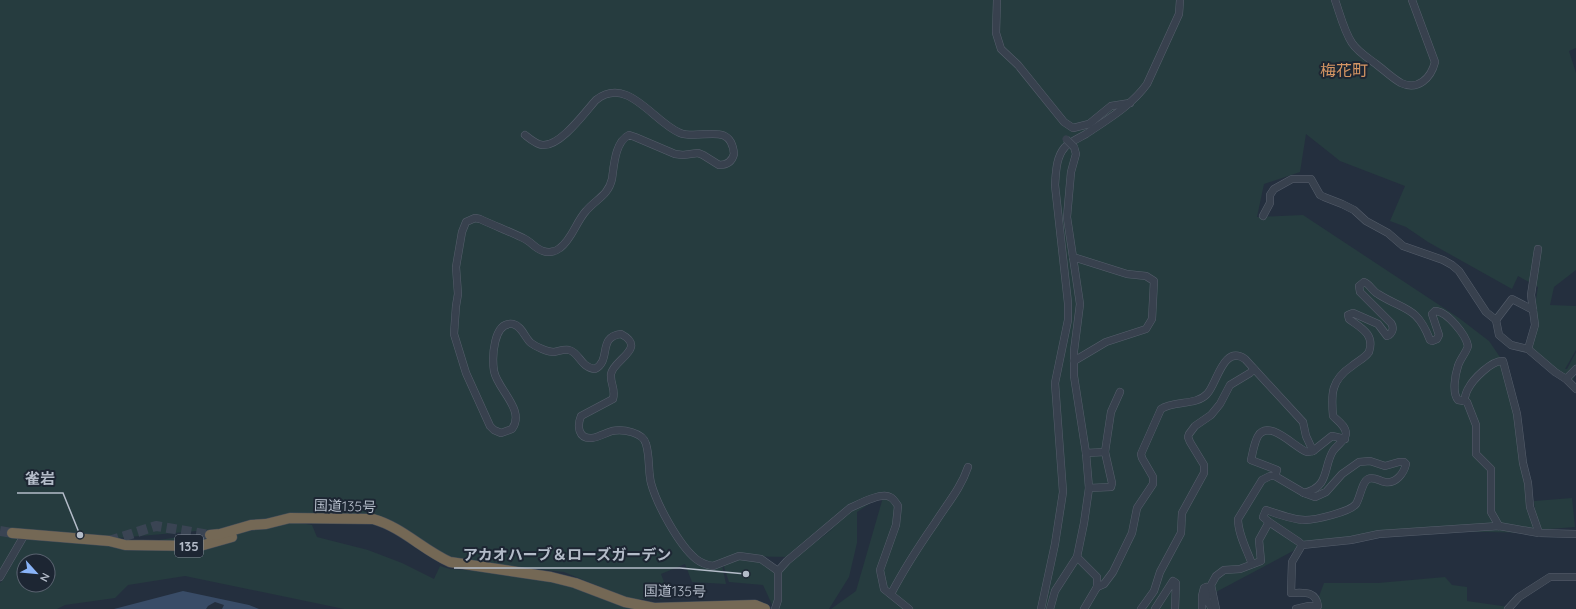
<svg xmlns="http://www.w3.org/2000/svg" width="1576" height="609" viewBox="0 0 1576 609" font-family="Quicksand,'Noto Sans JP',sans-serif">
<rect width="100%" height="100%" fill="#242f3e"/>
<g fill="#263c3f" fill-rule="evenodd">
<path d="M 0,0 L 1576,0 L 1576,48 L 1569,51 L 1576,73 L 1576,270 L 1554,287 L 1550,305 L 1576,306 L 1576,350 L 1565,369 L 1567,369 L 1576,352 L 1576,373 L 1573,380 L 1550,370 L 1528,349 L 1538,287 L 1518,276 L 1512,289 L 1428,242 L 1406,227 L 1390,221 L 1405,186 L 1340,161 L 1306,134 L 1300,172 L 1264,184 L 1257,217 L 1303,215 L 1459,318 L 1489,341 L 1504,363 L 1536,527 L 1534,501 L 1572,498 L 1575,527 L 1537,530 L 1537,533 L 1427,531 L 1308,543 L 1216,592 L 1215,599 L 1220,609 L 831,609 L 856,591 L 884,494 L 857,512 L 857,543 L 849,577 L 829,609 L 774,609 L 763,585 L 729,582 L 723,564 L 722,565 L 726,584 L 692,582 L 685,564 L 661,574 L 667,590 L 667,599 L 630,599 L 564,572 L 441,558 L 386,521 L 329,513 L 284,515 L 281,520 L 312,525 L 317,537 L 368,550 L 402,563 L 434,579 L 440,566 L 450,569 L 537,575 L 654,608 L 713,609 L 344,609 L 185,576 L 128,585 L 115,598 L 65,605 L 57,609 L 0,609 L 0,583 L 3,580 L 26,539 L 125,545 L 253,526 L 118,538 L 22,534 L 0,570 ZM 836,527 L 781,567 L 740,556 L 791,557 ZM 24,561 L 48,561 L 48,585 L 24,585 Z"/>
<polygon points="1445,577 1452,585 1467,587 1467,601 1509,607 1509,609 1299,609 1315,607 1324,583 1378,583"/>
</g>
<polygon fill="#394c67" points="183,591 249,605 259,609 222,609 224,605 215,602 208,606 206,609 114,609"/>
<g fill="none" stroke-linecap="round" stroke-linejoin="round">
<g stroke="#3a4453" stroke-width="10" stroke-dasharray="10 5" stroke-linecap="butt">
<polyline points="0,531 12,533"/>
<polyline points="109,541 156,526 210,535"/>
</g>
<g stroke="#565f6c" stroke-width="8">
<g id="minor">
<polyline points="997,0 996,33 1001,49 1018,65 1064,122 1073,128 1089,124 1111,106 1130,103"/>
<path d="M 1335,0 C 1340,14 1344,31 1352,43 C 1358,52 1368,58 1376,64 C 1384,70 1392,78 1401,83 C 1418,91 1431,78 1435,62 L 1412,0"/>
<path d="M 525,135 C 530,139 537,145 543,145 C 561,146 585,112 596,100 C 628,75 653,122 680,133 C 700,141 731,120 734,154 C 732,162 727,165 719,165 L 703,155 L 698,153 L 683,155 L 675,154 L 635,137 L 629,135 C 615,142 614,165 612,179 C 608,196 596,199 586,211 C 576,222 572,239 560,248 C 555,252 548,253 543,251 C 536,249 531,242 525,239 C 511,232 495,226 480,219 L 475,218 L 466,222 L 462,232 L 456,267 L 458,294 L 456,306 L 454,334 L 466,373 L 490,426 L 494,430 L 501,433 L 512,429 C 526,410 497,389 494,371 C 492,358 493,321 513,324 C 522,326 525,338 531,343 C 536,347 548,352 554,352 C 559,351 564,349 569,350 C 580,353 580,367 595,369 C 612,360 597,337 621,334 C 648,348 613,360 611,374 C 610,384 616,389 613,399 L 581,416 C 577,426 578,439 592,438 C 599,437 605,433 612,431 C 623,429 643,432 646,444 C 650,457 648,471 651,483 C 657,505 679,545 696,559 C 701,563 707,565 713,566 L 739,556 L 761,559 L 778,571"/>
<polyline points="1263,216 1270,203 1270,195 1274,189 1292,179 1311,179 1320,195 1324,197 1342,204 1354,210 1366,221 1388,233 1403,246 1443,260 1452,265 1459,271 1486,312 1496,320 1499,335 1511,345 1528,349 1555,372 1566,379 1576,389"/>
<polyline points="1073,257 1127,274 1146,276 1154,281 1152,319 1146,329 1106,342 1074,361"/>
<polyline points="1496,320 1512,299 1533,310"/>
<polyline points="1528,349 1535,325 1531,295 1538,249"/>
<polyline points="1566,379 1576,369"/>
<polyline points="1464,401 1467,402 1476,425 1476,454 1491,469 1491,512 1499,526"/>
<polyline points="1086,453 1105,452"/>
<path d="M 1275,476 L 1277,470 L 1251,460 C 1253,452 1254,443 1258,436 C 1269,418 1295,448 1307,452 L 1313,451 L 1332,436 L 1345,439"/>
<polyline points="1089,488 1111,487 1112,483 1105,452 1111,412 1120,392"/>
<path d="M 1269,522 L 1263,517 L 1266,510 C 1278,514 1293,520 1305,520 C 1315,520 1350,512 1356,504 C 1360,498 1362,482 1368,479 C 1374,476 1379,481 1385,482 C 1396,484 1404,473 1406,464 L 1404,462 L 1399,462 L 1385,466 L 1370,461 L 1359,462 L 1342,474 L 1326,492 L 1315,497 L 1304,493"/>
<polyline points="1077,557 1097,577 1097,587 1084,609"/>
<path d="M 1252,564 C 1247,550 1238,534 1238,519 L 1262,480 L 1270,476 L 1275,476 L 1304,493 C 1330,487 1323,467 1333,451 C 1337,445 1345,441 1346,434 C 1346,426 1338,421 1333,416 C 1331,394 1331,380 1352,366 C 1358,361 1365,358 1369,352 C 1375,334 1361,328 1349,319 L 1348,315 L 1353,313 L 1378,324 L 1387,336 L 1389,335 C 1393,332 1394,327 1391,323 L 1360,292 L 1359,286 L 1364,282 C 1370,284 1372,291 1378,294 C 1405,311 1417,306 1430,340 L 1432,341 L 1437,339 L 1439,335 L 1432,314 L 1435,311 C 1447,311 1466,335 1468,346 C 1466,353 1460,359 1458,366 C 1455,375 1452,393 1458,400 L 1464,401 C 1465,397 1466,392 1468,389 C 1473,379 1492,360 1503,361 L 1517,414 L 1523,463 L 1528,483 L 1530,507 L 1539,533"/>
<polyline points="0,577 25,534"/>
<path d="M 1097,587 L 1104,584 L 1113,572 L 1132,533 L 1137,508 L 1153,484 L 1153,477 L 1142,458 L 1141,454 L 1161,409 C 1174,400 1196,406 1207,394 C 1217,384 1223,344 1245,359 L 1303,422 L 1306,436 L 1313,451"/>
<path d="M 891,594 C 904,569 919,546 935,523 C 947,504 961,488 968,467"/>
<path d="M 775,609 L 778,600 L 778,571 L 787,561 L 850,508 C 859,504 881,492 890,497 C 894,499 896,503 898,506 L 896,525 L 880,570 L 884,589 L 909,609"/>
<path d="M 1041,609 L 1055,544 L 1063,492 L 1055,383 L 1068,320 L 1068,303 L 1055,185 C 1056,172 1056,157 1065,147 C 1070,142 1079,138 1086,134 C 1108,119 1131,106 1147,84 L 1179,14 L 1180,0"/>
<polyline points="1050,609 1055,591 1077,557 1084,523 1089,488 1086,453 1074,376 1074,351 1080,304 1067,217 1071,172 1076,154 1074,147"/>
<polyline points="1141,609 1154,591 1160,572 1181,533 1182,513 1204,473 1204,465 1190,442 1188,437 1189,434 1195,426 1211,415 1220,404 1230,385 1250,373 1254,369"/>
<polyline points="1155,609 1173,581 1176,583 1175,609"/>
<polyline points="1202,609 1202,596 1204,588 1206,587 1207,600 1212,609"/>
<polyline points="1216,609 1211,585 1216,576 1224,570 1240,569 1261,561 1259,540 1269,522 1299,542 1302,545"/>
<path d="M 1296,609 L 1309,606 L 1318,606 C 1316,590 1303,593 1291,593 L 1292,562 L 1302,545 L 1351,540 L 1379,534 L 1499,526 L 1539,533 L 1576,534"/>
<polyline points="1508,609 1519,597 1550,577 1576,577"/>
</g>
</g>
<g stroke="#434c59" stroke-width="11">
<g id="highway">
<polyline points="12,533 109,541 125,545 200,546 232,537"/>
<path d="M 210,535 L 220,534 L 251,525 L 266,524 L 290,518 L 373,519 C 402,527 423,550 450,562 L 551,577 L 575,583 L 625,602 L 654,608 L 755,605 L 765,609"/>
</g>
</g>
<use href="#minor" stroke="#38414e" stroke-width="7"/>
<use href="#highway" stroke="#746855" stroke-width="10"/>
<g stroke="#565f6c" stroke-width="8" stroke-linecap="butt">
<polyline id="minor-bridge" points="1066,139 1074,147"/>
</g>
<use href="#minor-bridge" stroke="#38414e" stroke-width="7"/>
</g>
<g text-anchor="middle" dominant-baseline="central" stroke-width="4" stroke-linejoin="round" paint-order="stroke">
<rect fill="#1d2633" stroke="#878f9c" stroke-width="1" x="175" y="535" width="28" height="22" rx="3"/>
<g font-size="13" font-weight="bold" fill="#b4bcc9">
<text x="189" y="546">135</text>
</g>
<g font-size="14" fill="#b4bcc9" stroke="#1d2633">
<text transform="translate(345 506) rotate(2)">国道135号</text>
<text transform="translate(675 591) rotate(1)">国道135号</text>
</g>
<g font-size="16" fill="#d59563" stroke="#1d2633">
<text x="1344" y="70">梅花町</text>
</g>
</g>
<path fill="none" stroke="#b4bcc9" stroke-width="1.5" d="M80 535L63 493H17M746 574L680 568H454"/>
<g fill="#b4bcc9" stroke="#1d2633" stroke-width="1.5">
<circle cx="80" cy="535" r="4"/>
<circle cx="746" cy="574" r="4"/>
</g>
<g font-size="15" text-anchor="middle" font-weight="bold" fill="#b4bcc9" stroke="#1d2633" stroke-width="4" stroke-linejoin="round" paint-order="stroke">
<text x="40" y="484">雀岩</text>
<text x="567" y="560">アカオハーブ＆ローズガーデン</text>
</g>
<g transform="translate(36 573) rotate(117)"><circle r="19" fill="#1d2633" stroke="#59626f"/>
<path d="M0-3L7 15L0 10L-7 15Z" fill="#8ab4f8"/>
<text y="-6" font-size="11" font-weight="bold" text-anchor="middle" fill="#b4bcc9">N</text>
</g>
</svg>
